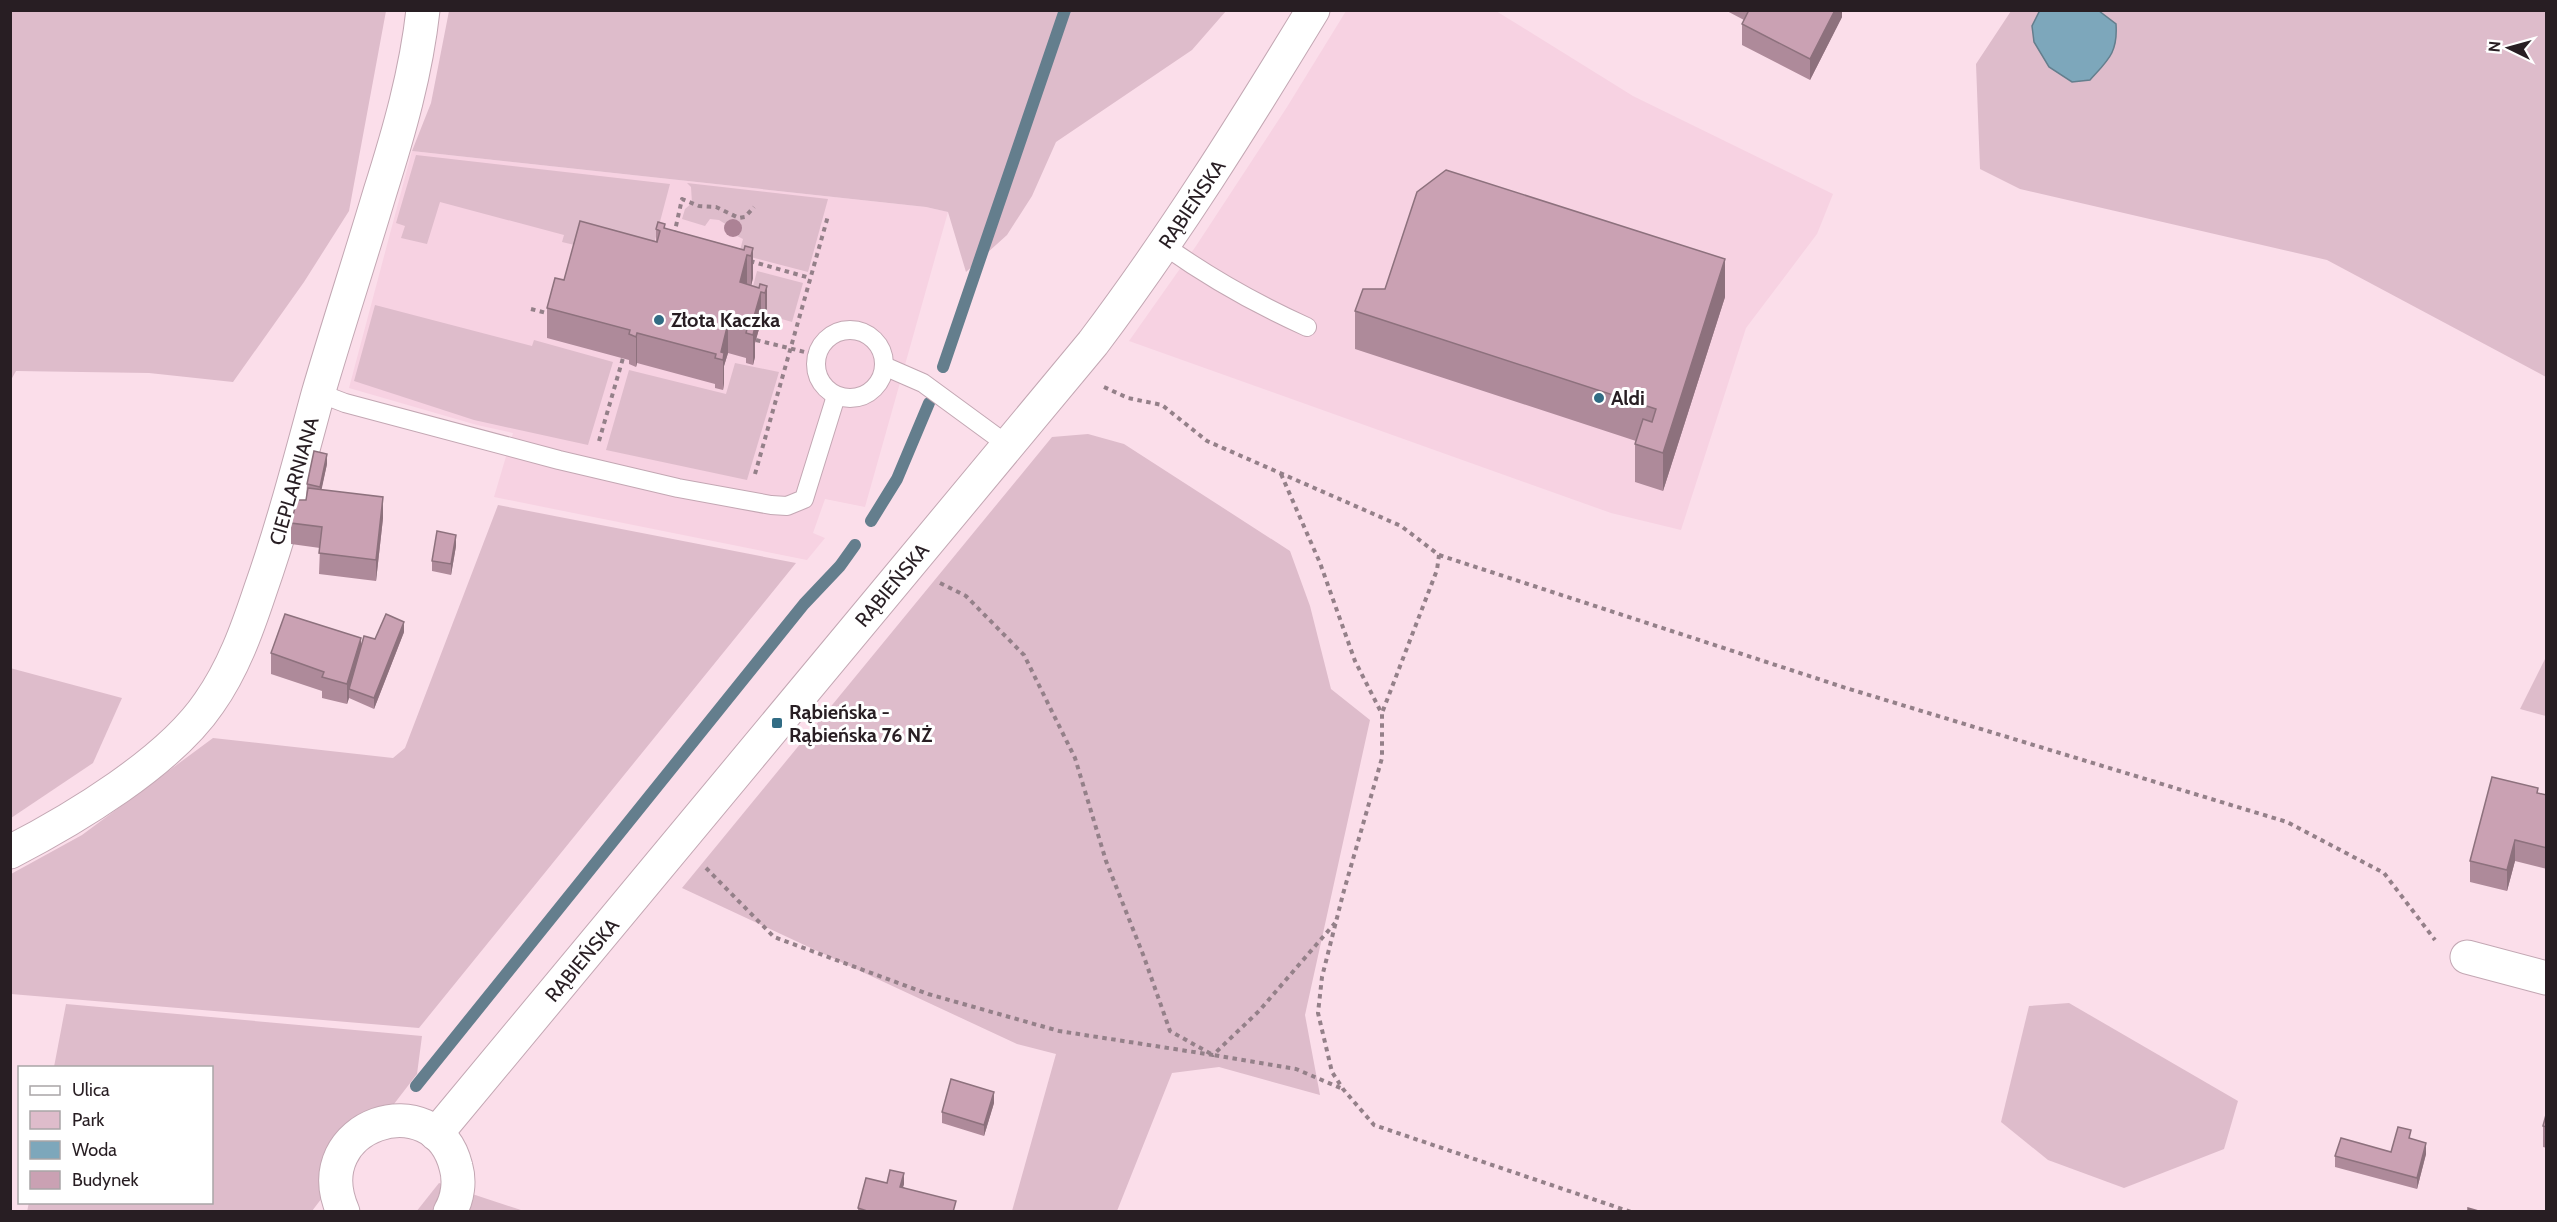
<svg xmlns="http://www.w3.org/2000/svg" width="2557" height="1222" viewBox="0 0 2557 1222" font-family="Cabin,sans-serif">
<rect width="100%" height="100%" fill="#fbdeea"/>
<g fill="#f7d2e2">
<polygon points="1346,11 1496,11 1633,96 1833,194 1817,234 1746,328 1681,530 1611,513 1129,341 1196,246 1287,107"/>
<polygon points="412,151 926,207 948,212 865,507 825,499 813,533 825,538 807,560 494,497 513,433 477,425 349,388"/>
</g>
<g fill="#debccb">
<polygon points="11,10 386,11 349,211 304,282 233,382 149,373 16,371 11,380"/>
<polygon points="2469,10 2546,11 2546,377 2327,260 2020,189 1980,169 1976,64 2011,11"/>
<polygon points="449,11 449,10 1226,11 1192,50 1056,142 1032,196 1007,235 966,272 948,212 926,207 412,151 431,103"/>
<polygon points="416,155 670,184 649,263 562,242 564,235 440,202 427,244 401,238 405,226 396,223"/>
<polygon points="687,183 828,199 808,272 739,254 743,239 729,232 727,225 719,220 710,219 705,226 682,219 685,209 692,203 691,187"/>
<polygon points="757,271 803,283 792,322 747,309"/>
<polygon points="375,305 532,346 534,340 613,362 588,445 474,420 354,381"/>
<polygon points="735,363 779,372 747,480 606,450 629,370 726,394"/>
<polygon points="1088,434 1124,444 1290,551 1310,606 1331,689 1370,720 1305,1015 1320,1095 1219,1067 1172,1073 1117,1211 1012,1211 1056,1054 1017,1044 682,888 1052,437"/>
<polygon points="498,505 796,563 419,1028 11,994 11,874 82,835 213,738 393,758 405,748"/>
<polygon points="2546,657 2546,716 2520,709"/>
<polygon points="10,668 122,698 93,763 11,818"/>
<polygon points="2069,1003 2238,1101 2224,1149 2124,1188 2048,1160 2001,1122 2029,1006"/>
<polygon points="66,1004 422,1036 417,1074 312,1211 27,1212 29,1202 212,1202 212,1068 54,1067"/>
<polygon points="439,1183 524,1211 416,1212"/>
</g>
<path fill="#7da7bb" stroke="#647e8d" stroke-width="1.5" d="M 2040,10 L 2099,11 L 2116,24 C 2118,53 2108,60 2090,80 L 2072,82 L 2049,67 L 2034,42 L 2032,26 Z"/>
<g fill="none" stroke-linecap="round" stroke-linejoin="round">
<g stroke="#647e8d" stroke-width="12">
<polyline points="943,367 1065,10"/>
<polyline points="871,521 897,479 929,403"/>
<polyline points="416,1086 804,604 840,566 855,545"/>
</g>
<g stroke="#c3a7b3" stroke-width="20">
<g id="lane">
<path d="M 1165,246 C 1210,278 1256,304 1307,327"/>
<circle cx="850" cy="364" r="34"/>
<polyline points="884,366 923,383 1009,446"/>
<polyline points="319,393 345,403 559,460 678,488 771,505 787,506 804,499 836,396"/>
</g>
</g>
<g stroke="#c3a7b3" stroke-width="35">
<g id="street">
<path d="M 10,852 C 74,819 169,762 209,703 C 233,669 247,630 260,591 C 283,526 300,460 318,394 C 338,326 360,259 380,192 C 399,132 416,73 423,10"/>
<polyline points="2467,957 2546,978"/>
</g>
</g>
<g stroke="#c3a7b3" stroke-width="35">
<g id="secondary">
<path d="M 436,1134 L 1093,343 C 1173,237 1243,125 1313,10"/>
<path d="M 343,1212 C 304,1124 435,1082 456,1167 C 460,1181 458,1198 450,1212"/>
</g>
</g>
<g stroke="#948089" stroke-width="4" stroke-dasharray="4.5 4.5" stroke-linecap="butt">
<polyline points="674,235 682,199 699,206 716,207 739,218 745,217 754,207"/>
<polyline points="750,261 810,278"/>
<polyline points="531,309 550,314"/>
<polyline points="756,340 817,355"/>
<polyline points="1104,387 1128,398 1162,405 1207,441 1401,526 1439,555 1437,570 1382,713"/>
<polyline points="599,441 623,358"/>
<polyline points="755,474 828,216"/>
<polyline points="1281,474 1320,563 1355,661 1382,714 1382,758 1343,894 1322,977 1318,1013 1332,1072 1343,1089 1374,1125 1631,1212"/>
<polyline points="1439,555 1846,688 2287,822 2384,873 2435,940"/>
<polyline points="940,583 966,596 1024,655 1075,758 1106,861 1144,957 1170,1031 1213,1055 1296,1069 1343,1089"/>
<polyline points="706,868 774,937 928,994 1059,1031 1213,1055 1259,1011 1335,923"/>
</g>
<use href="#lane" stroke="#fff" stroke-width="18"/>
<use href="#street" stroke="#fff" stroke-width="33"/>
<use href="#secondary" stroke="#fff" stroke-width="33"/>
</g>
<circle fill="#ac8295" cx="733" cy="228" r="9"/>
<g fill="#ae8a9a">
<polygon points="1725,10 1842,10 1842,17 1810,80 1742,45 1742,24 1744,20"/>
<polygon points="656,229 665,229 744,250 753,248 753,278 751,286 759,288 767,286 767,315 765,323 761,322 755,343 755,357 753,365 746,363 746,358 728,353 724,366 724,383 723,390 715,388 715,384 637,363 636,367 629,364 629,360 547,338 547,308 656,242"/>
<polygon points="1725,297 1663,491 1635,482 1635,444 1636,441 1355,349 1355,311"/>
<polygon points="327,464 321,490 383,518 376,581 319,574 320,548 291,544 291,523 306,500 307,484"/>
<polygon points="456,546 451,575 432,571 432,561"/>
<polygon points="404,632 374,709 349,698 347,704 322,698 322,691 271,674 271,653 361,646 375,639"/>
<polygon points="2538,793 2547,795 2547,869 2515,861 2507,891 2470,882 2470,861"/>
<polygon points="994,1103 984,1136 942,1123 942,1112"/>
<polygon points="2547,1111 2547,1148 2543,1147 2543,1126"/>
<polygon points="2411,1139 2426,1154 2417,1189 2335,1167 2335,1156 2391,1152"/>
<polygon points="887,1183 904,1184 903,1187 956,1212 858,1212 858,1208"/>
</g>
<g fill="#8d717d">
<polygon points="1835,10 1842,10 1842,17 1810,80 1810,59"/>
<polygon points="753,248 753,278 751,286 751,256"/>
<polygon points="747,255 747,284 740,282"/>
<polygon points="1725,259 1725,297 1663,491 1663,453"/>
<polygon points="767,286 767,315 765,323 765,293"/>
<polygon points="761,292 761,322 755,343 755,357 753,365 753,335 751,327"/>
<polygon points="728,323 728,353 724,366 724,383 723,390 723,360 721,352"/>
<polygon points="637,333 637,363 636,367 636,337"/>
<polygon points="327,454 327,464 320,497 320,487"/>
<polygon points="383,497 383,518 376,581 376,560"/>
<polygon points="456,535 456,546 451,575 451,564"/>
<polygon points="404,622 404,632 374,709 374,698"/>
<polygon points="361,638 361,659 349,689 349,698 347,704 347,684"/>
<polygon points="2515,840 2515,861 2507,891 2507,870"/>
<polygon points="994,1092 994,1103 984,1136 984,1125"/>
<polygon points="2426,1143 2426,1154 2417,1189 2417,1178"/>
<polygon points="904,1173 904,1184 900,1197 900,1187"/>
</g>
<g fill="#caa1b3" stroke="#8d717d" stroke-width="1.5">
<polygon points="1749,10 1835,10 1810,59 1742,24"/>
<polygon points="1446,170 1725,259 1663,453 1635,444 1643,419 1652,422 1656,409 1355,311 1363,289 1385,289 1417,192"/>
<polygon points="580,221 657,242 660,231 656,229 658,222 665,224 664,228 744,250 745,246 753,248 751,256 747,255 740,282 759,288 760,284 767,286 765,293 761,292 751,327 755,327 753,335 746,333 747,329 728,323 721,352 724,353 723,360 715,358 716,354 637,333 636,337 629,334 630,330 547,308 555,278 564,280"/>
<polygon points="314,451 327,454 320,487 307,484"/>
<polygon points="308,488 383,497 376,560 319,553 322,527 291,523 297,500 306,500"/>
<polygon points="437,531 456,535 451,564 432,561"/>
<polygon points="285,614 361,638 347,684 322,677 324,672 271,653"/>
<polygon points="386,614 404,622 374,698 349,689 364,636 375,639"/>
<polygon points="2492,777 2538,788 2537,793 2547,795 2547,848 2515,840 2507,870 2470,861"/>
<polygon points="951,1079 994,1092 984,1125 942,1112"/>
<polygon points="2547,1111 2547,1127 2543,1126"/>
<polygon points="2398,1127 2411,1130 2409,1138 2426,1143 2417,1178 2335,1156 2341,1138 2391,1152"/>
<polygon points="890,1170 904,1173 900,1187 956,1201 953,1212 870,1212 858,1208 866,1178 887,1183"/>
<polygon points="2468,1208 2482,1212 2468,1212"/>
</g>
<g fill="#316c84" stroke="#fff" stroke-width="2">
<circle cx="659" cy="320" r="6"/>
<circle cx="1599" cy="398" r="6"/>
<rect x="771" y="717" width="12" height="12" rx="3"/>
</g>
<g text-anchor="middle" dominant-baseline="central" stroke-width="6" stroke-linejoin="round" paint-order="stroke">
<g font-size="20" fill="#281e23" stroke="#fff">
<text transform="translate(1192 204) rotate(-56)">RĄBIEŃSKA</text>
<text transform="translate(294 481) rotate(-74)">CIEPLARNIANA</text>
<text transform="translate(892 585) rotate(-50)">RĄBIEŃSKA</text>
<text transform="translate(582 960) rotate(-50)">RĄBIEŃSKA</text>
</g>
<g font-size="20" font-weight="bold" fill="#281e23" stroke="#fff" text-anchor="start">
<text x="671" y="320">Złota Kaczka</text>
<text x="1611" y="398">Aldi</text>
<text x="789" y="712">Rąbieńska -<tspan x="789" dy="23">Rąbieńska 76 NŻ</tspan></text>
</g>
</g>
<rect width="2557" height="1222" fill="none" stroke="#281e23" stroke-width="24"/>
<rect x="18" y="1066" width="195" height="138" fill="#ffffff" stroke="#a9a5a7" stroke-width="1.5"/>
<rect x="30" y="1086" width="30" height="9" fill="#ffffff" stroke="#a9a5a7" stroke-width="1.5"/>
<text x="72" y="1096" font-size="18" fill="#281e23">Ulica</text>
<rect x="30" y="1111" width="30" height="18" fill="#debccb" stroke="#a9a5a7" stroke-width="1.5"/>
<text x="72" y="1126" font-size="18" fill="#281e23">Park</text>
<rect x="30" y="1141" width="30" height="18" fill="#7da7bb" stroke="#a9a5a7" stroke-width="1.5"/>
<text x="72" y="1156" font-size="18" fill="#281e23">Woda</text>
<rect x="30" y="1171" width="30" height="18" fill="#caa1b3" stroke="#a9a5a7" stroke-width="1.5"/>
<text x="72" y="1186" font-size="18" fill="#281e23">Budynek</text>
<g transform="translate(2509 48) rotate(275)" stroke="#ffffff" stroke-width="4.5" paint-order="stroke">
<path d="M0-4.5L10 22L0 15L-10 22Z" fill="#281e23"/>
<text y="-9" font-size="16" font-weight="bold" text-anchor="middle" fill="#281e23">N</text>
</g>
</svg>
